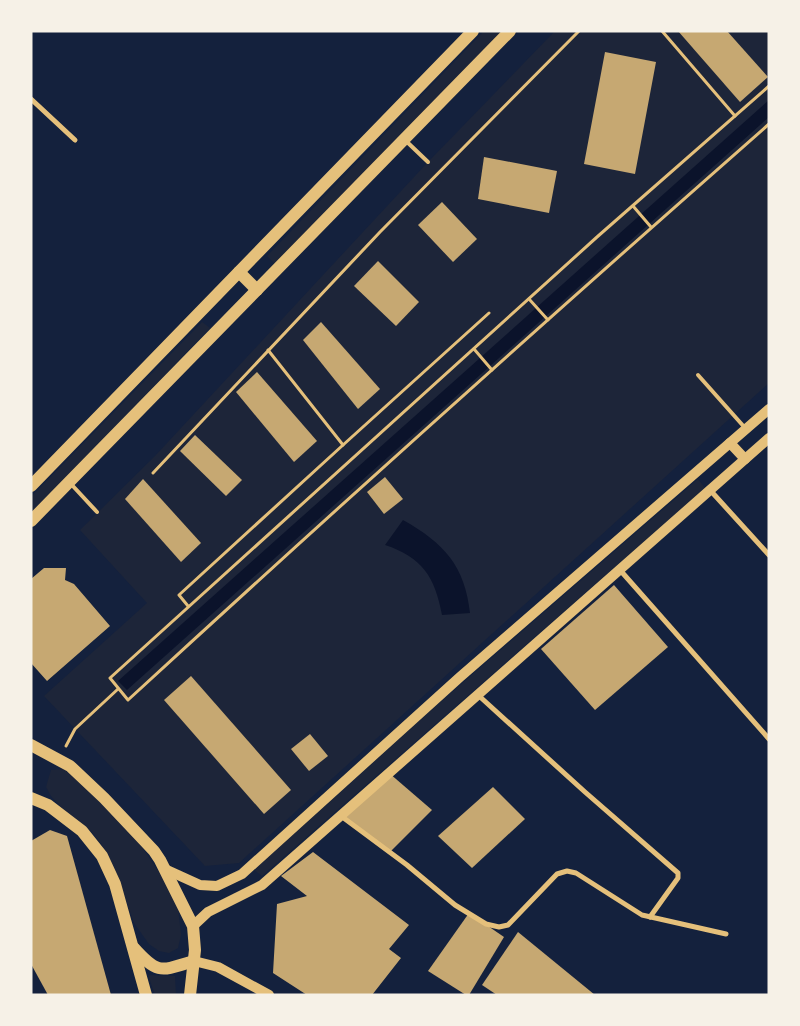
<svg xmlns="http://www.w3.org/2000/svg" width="800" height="1026" viewBox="0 0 800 1026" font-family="'DejaVu Sans',sans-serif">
<rect width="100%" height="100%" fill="#14213d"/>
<g fill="#1d2539">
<polygon points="484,31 502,31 276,265 267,256"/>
<polygon points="555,31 769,31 769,383 239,863 205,866 44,696 147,603 80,530 155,456 428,162"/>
<polygon points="202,322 210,328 31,513 31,497"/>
<polygon points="698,479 705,488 262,876 254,870 438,704"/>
<polygon points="64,769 73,775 127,825 167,884 178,907 181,935 178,948 169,953 159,951 149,944 134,923 119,881 102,845 91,831 60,806 51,796 46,787 51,770"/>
<polygon points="148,975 175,976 176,995 155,995"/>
</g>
<g fill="#0b132b">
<polygon points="769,100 769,117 127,690 118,681"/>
<path d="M 403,520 C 444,543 465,566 470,613 L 442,615 C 435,577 422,557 385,545 Z"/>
</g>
<g fill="#c6a872">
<polygon points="678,31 727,31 768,77 740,102"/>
<polygon points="605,52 656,62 635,174 584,164"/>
<polygon points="484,157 557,171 549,213 478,199"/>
<polygon points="442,202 477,239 453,262 418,225"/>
<polygon points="378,261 419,302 396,326 354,286"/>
<polygon points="321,322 380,389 358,409 303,340"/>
<polygon points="257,372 317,441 294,462 236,392"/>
<polygon points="195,435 242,480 226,496 180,451"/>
<polygon points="385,477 403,499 384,514 367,492"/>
<polygon points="143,479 201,543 181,562 125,499"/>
<polygon points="44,568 66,568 65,580 74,584 110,626 47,681 31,663 31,579"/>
<polygon points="614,585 668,647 595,710 541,649"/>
<polygon points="191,676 291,790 264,814 164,700"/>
<polygon points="310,734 328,756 309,771 291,749"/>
<polygon points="389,773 432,810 390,852 341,816"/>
<polygon points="493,787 525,819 472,868 438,836"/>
<polygon points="50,830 67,836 111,995 48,995 31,964 31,841"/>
<polygon points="313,852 409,925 389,949 401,958 372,995 307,995 273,973 277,904 307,896 281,876"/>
<polygon points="469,913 504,937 469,995 466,995 428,971"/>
<polygon points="518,932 595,995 497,995 482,985"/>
</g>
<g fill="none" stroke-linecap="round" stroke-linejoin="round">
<g stroke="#e5c07b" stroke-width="3">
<polyline points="662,31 735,116"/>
<path d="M 769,86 L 597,237 L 110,678 L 128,700 C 340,505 553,314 769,124"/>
<polyline points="633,206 651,227"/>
<polyline points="529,299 548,320"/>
<polyline points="474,349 492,370"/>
<polyline points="268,350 343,445"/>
<polyline points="153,473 380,232 579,31"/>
<polyline points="188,606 179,595 343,445 489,313"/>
<polyline points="66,746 75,729 118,689"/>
</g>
<g stroke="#e5c07b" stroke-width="4">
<polyline points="406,141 428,162"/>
<polyline points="698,375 746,429"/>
<polyline points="71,484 97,512"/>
</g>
<g stroke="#e5c07b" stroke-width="5">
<polyline points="31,99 75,140"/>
<polyline points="710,490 769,555"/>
<polyline points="620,570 769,739"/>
<polyline points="478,695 585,792 678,873 678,878 650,917"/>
<polyline points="341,816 407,865 455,905 486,924 499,927 508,925 557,874 567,871 576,873 642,915 726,934"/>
</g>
<g stroke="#e5c07b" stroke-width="10">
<polyline points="730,443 745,459"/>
<polyline points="167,870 200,885 217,886 242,874 460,677 769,409"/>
<polyline points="193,926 208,912 262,885 769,438"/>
<polyline points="194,961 218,967 269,995"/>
</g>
<g stroke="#e5c07b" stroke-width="12">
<polyline points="239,272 257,290"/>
<polyline points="31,486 473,31"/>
<polyline points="31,521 510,31"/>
<polyline points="31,745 70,766 104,798 154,851 160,860 193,926 195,950 190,995"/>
<polyline points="31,798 48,805 82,831 102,856 115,884 146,995"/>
<path d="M 134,948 C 158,975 161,971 194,961"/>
</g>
</g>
<rect width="800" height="1026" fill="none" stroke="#f6f1e7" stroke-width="65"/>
</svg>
